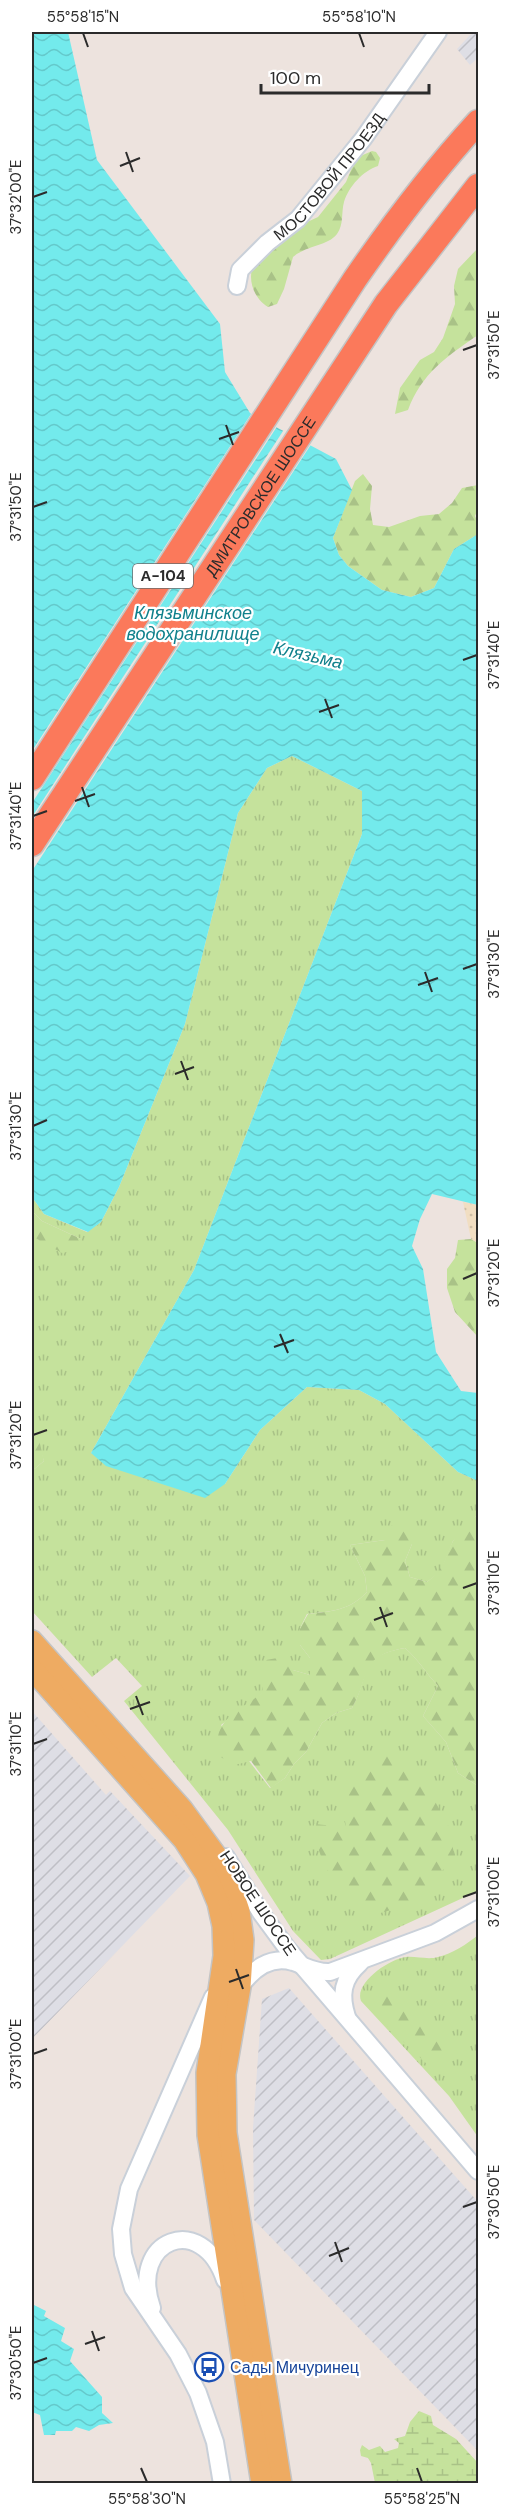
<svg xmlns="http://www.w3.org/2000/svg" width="510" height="2515" viewBox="0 0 510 2515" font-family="'DM Sans',sans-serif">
<defs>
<pattern id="industrial-furrows" width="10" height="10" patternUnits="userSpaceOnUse" patternTransform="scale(1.5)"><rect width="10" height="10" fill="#dedee5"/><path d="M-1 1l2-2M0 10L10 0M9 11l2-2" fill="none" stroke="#bfbfc5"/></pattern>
<pattern id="grass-tufts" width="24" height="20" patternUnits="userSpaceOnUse" patternTransform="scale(1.5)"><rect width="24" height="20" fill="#c5e29c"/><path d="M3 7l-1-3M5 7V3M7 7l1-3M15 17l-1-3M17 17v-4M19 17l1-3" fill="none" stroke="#a9c287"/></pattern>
<pattern id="forest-firs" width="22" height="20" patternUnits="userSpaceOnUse" patternTransform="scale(1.5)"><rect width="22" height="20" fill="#c5e29c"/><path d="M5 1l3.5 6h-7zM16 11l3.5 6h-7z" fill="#a9c287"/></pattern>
<pattern id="wetland-marsh" width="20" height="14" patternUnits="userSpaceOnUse" patternTransform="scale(1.5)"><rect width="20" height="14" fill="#c5e29c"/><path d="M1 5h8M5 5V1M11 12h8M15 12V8" fill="none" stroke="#a9c287"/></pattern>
<pattern id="sand-dots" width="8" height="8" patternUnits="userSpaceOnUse" patternTransform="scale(1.5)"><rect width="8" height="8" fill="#f1dec2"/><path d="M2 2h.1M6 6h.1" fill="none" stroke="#cfbfa7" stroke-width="1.8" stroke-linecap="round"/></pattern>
<pattern id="water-waves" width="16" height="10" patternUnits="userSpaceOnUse" patternTransform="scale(1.5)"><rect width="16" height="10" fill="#73eaec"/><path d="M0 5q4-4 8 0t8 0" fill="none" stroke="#64c9cb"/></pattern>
</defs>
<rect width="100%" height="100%" fill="#ede3de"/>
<g fill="url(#industrial-furrows)">
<polygon points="478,32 478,58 470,65 457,49 470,35"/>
<polygon points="32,1711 106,1795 110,1791 190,1876 32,2039"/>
<polygon points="289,1988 478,2202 478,2451 254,2220 253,2128 262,1999"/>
</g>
<g fill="url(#grass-tufts)">
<path d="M 292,756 L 362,791 L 362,834 L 194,1270 L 91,1453 L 225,1484 L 260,1430 L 307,1387 L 359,1390 L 385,1404 L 458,1472 L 478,1481 L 478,1516 L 476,1516 L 453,1541 L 441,1571 L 427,1582 L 410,1577 L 405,1561 L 412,1544 L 385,1540 L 350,1545 L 365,1576 L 367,1592 C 349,1611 332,1611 307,1614 L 300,1628 L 300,1645 L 310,1658 L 310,1675 L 293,1670 L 221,1725 L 270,1788 L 285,1778 L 294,1764 L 306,1752 L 322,1723 L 336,1713 L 352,1708 C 372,1673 355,1657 405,1648 C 418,1659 426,1673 438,1686 L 423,1716 L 446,1742 L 458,1773 L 478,1786 L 478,1891 L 330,1959 L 321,1960 L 293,1931 L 228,1830 L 124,1701 L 142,1686 L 116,1658 L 92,1677 L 32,1611 L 32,1471 L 44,1461 L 32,1425 L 32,1236 L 81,1239 L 42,1221 L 32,1211 L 32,1197 L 44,1214 L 87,1232 L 101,1222 L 119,1187 L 185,1024 L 238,813 L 267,768 Z"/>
<path d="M 478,1935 L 478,2137 L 449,2096 L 361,2001 C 354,1983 389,1959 406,1957 C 416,1956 428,1960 438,1957 C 452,1954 467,1944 478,1935 Z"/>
</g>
<g fill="url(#forest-firs)">
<path d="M 372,151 L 376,152 L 380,158 L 378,166 C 363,171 349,186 344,202 C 341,213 344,224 337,234 C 328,246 307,245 293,257 L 284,289 L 277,304 L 268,307 C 253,298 246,277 255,262 L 303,224 L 318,217 L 346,182 L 356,158 Z"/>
<path d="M 478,248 L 478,335 C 446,357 422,373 408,410 L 395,414 L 400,388 L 420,360 L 434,352 L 443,338 L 455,304 L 454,286 L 458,269 Z"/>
<polygon points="363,474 372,486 370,509 373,525 389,527 420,516 439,514 452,503 462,488 478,485 478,509 475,516 478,523 478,534 454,549 434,588 411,597 382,590 348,566 339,555 333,538 355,481"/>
<polygon points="32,1211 42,1221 81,1239 79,1249 62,1253 32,1236"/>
<polygon points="471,1239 478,1243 478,1337 455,1312 447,1288 447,1269 455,1258 458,1240"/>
<polygon points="32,1425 40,1444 44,1461 32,1471"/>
<path d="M 476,1516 L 478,1516 L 478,1786 L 458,1773 L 446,1742 L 423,1716 L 438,1686 C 426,1673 418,1659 405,1648 C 357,1657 372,1674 352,1708 L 336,1713 L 322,1723 L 306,1752 L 294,1764 L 285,1778 L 271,1788 L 251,1761 L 234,1765 L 219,1756 C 211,1720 236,1713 262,1693 L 266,1660 L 283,1657 L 293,1670 L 310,1675 L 310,1658 L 300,1645 L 300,1628 L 308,1614 C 332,1611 349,1611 367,1592 L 365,1576 L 350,1545 L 385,1540 L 392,1525 L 409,1527 L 412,1544 L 405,1561 L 410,1577 L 427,1582 C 446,1567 443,1561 453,1541 C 459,1531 467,1523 476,1516 Z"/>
<polygon points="390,1745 432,1796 448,1825 455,1858 408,1905 377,1914 325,1868 314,1836 314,1824 346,1827 340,1791"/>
<polygon points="386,1987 415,2007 426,2020 443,2029 446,2044 446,2061 430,2067 372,2012 371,1994"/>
</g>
<polygon fill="url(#wetland-marsh)" points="419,2411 431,2416 433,2425 456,2439 478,2463 478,2483 375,2483 371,2463 368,2458 361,2456 360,2450 362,2445 369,2450 380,2446 385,2452 398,2448 399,2443 394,2439 405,2436 410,2422"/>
<polygon fill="url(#sand-dots)" points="463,1202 478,1205 478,1243 471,1239"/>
<g fill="url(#water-waves)">
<polygon points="32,32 68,32 97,160 220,324 225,372 250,413 336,459 352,490 333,538 339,555 348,566 382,590 411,597 434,588 454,549 478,534 478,1205 432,1194 420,1219 412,1246 423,1269 436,1352 461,1391 478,1393 478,1481 458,1472 385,1404 359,1390 307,1387 260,1430 225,1484 205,1498 106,1466 91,1453 194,1270 362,834 362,791 292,756 267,768 238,813 185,1024 119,1187 101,1222 88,1232 44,1214 32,1197"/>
<path d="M 32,2300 L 34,2305 L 46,2311 L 44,2316 L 65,2328 L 61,2341 L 74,2349 L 70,2361 L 102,2397 L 102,2413 L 113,2423 L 99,2425 L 89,2431 L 76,2427 L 72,2431 L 56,2431 L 55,2435 L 44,2435 L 40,2415 L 32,2412 C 31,2405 32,2362 33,2359 L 32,2356 Z"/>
</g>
<g fill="#ede3de">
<polygon points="253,411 278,425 32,803 32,751"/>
<polygon points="285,428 312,443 32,871 32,817"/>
</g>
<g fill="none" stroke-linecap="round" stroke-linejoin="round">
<g stroke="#c9d0d9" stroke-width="20">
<g id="minor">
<path id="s1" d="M 237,286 L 240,270 L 267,243 L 298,219 L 363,139 L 438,32"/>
<polyline points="226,1857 261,1913 286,1947 478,2171"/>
<path d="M 240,1987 C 252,1970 270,1955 293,1962 C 305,1966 316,1973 330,1972 L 435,1933 L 478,1909"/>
<polyline points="213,1997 129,2189 121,2229 123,2254 133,2288 178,2354 198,2393 215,2442 222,2484"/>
<path d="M 347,2017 C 340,1995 342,1979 360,1963"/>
<path d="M 152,2308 C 128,2239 202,2211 225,2280"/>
</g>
</g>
<g stroke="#c4c4c4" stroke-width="24">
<g id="major">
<polyline points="32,1641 182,1809 223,1865 228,1878 239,1911 243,1940 240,1987 225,2074 226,2133 281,2484"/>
<polyline points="32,1669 184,1840 206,1874 218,1903 223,1926 224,1956 207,2073 208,2135 262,2484"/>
</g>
</g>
<g stroke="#c4c4c4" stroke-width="27">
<g id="highway">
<path d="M 32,778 L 355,279 C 393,224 433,171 478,122"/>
<path id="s2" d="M 32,844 L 386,304 L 478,186"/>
</g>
</g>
<use href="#minor" stroke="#fff" stroke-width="16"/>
<use href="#major" stroke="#eeab62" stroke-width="21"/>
<use href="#highway" stroke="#fb795b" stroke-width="24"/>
</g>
<path fill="none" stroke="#2b2b2b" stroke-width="2" d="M 83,33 L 88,47M 359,33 L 364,47M 126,152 L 133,172M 120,166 L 140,158M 33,197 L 47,192M 463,350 L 477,345M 226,425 L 233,445M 219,439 L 239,432M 33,507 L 47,502M 463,660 L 477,655M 325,699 L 332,718M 319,712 L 339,705M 82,787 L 89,807M 75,801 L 95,794M 33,816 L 47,811M 463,969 L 477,964M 425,972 L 432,992M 418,985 L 438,978M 181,1061 L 188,1080M 175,1074 L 194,1067M 33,1126 L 47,1120M 463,1279 L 477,1273M 280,1334 L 288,1353M 274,1347 L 294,1340M 33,1435 L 47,1430M 463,1588 L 477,1583M 380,1607 L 387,1627M 374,1620 L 393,1613M 136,1696 L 143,1715M 130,1709 L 150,1702M 33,1744 L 47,1739M 463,1897 L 477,1892M 236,1969 L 243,1989M 229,1982 L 249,1975M 33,2054 L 47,2049M 463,2207 L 477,2202M 335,2242 L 342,2262M 329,2256 L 349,2248M 92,2331 L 99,2351M 85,2344 L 105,2337M 33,2363 L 47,2358M 141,2468 L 147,2482M 417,2468 L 422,2482"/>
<defs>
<g id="bus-ring" transform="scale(1.5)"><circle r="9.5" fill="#fff" stroke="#1a4fb4" stroke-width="1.5"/><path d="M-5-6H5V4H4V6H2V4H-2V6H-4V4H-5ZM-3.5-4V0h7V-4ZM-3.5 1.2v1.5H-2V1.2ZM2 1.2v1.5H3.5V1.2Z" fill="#1a4fb4"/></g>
</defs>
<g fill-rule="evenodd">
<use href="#bus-ring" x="209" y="2367"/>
</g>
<g text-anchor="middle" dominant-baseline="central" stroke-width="4.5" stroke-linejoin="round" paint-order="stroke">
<rect fill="#fff" stroke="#6b6b6b" stroke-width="1.5" x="133" y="564" width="60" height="24" rx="4.5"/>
<g font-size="15" font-weight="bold" fill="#2b2b2b">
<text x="163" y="576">А-104</text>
</g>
<g font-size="16" fill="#2b2b2b" stroke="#fff">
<text stroke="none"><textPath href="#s1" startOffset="146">МОСТОВОЙ ПРОЕЗД</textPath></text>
<text stroke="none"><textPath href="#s2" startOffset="416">ДМИТРОВСКОЕ ШОССЕ</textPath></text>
<text transform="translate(258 1903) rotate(56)">НОВОЕ ШОССЕ</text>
</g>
<g font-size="16" fill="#164399" stroke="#fff" text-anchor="start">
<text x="230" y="2367">Сады Мичуринец</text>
</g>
<g font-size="18" font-style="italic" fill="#10818c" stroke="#fff">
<text x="193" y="613">Клязьминское<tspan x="193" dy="21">водохранилище</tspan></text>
<text transform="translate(308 655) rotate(13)">Клязьма</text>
</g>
</g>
<rect width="510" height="2515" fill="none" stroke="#ffffff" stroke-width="66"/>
<path d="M261 84v9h168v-9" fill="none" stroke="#2b2b2b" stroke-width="3"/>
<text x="270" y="84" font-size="18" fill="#2b2b2b" stroke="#ffffff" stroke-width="4.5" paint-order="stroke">100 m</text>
<rect x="33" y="33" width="444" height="2449" fill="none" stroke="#2b2b2b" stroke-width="2"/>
<g font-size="15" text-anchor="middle" fill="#2b2b2b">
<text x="83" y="22">55°58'15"N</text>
<text x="359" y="22">55°58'10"N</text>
<text transform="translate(16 197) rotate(-90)" y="5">37°32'00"E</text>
<text transform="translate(494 345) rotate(-90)" y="5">37°31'50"E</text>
<text transform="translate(16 507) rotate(-90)" y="5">37°31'50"E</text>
<text transform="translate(494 655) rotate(-90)" y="5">37°31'40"E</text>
<text transform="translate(16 816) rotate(-90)" y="5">37°31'40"E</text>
<text transform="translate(494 964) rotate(-90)" y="5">37°31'30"E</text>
<text transform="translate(16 1126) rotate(-90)" y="5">37°31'30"E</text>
<text transform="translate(494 1273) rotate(-90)" y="5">37°31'20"E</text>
<text transform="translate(16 1435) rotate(-90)" y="5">37°31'20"E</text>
<text transform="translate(494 1583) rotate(-90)" y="5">37°31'10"E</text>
<text transform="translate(16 1744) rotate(-90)" y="5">37°31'10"E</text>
<text transform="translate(494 1892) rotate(-90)" y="5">37°31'00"E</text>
<text transform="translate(16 2054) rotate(-90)" y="5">37°31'00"E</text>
<text transform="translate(494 2202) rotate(-90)" y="5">37°30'50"E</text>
<text transform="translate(16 2363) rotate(-90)" y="5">37°30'50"E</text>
<text x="147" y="2504">55°58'30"N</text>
<text x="422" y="2504">55°58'25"N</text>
</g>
</svg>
